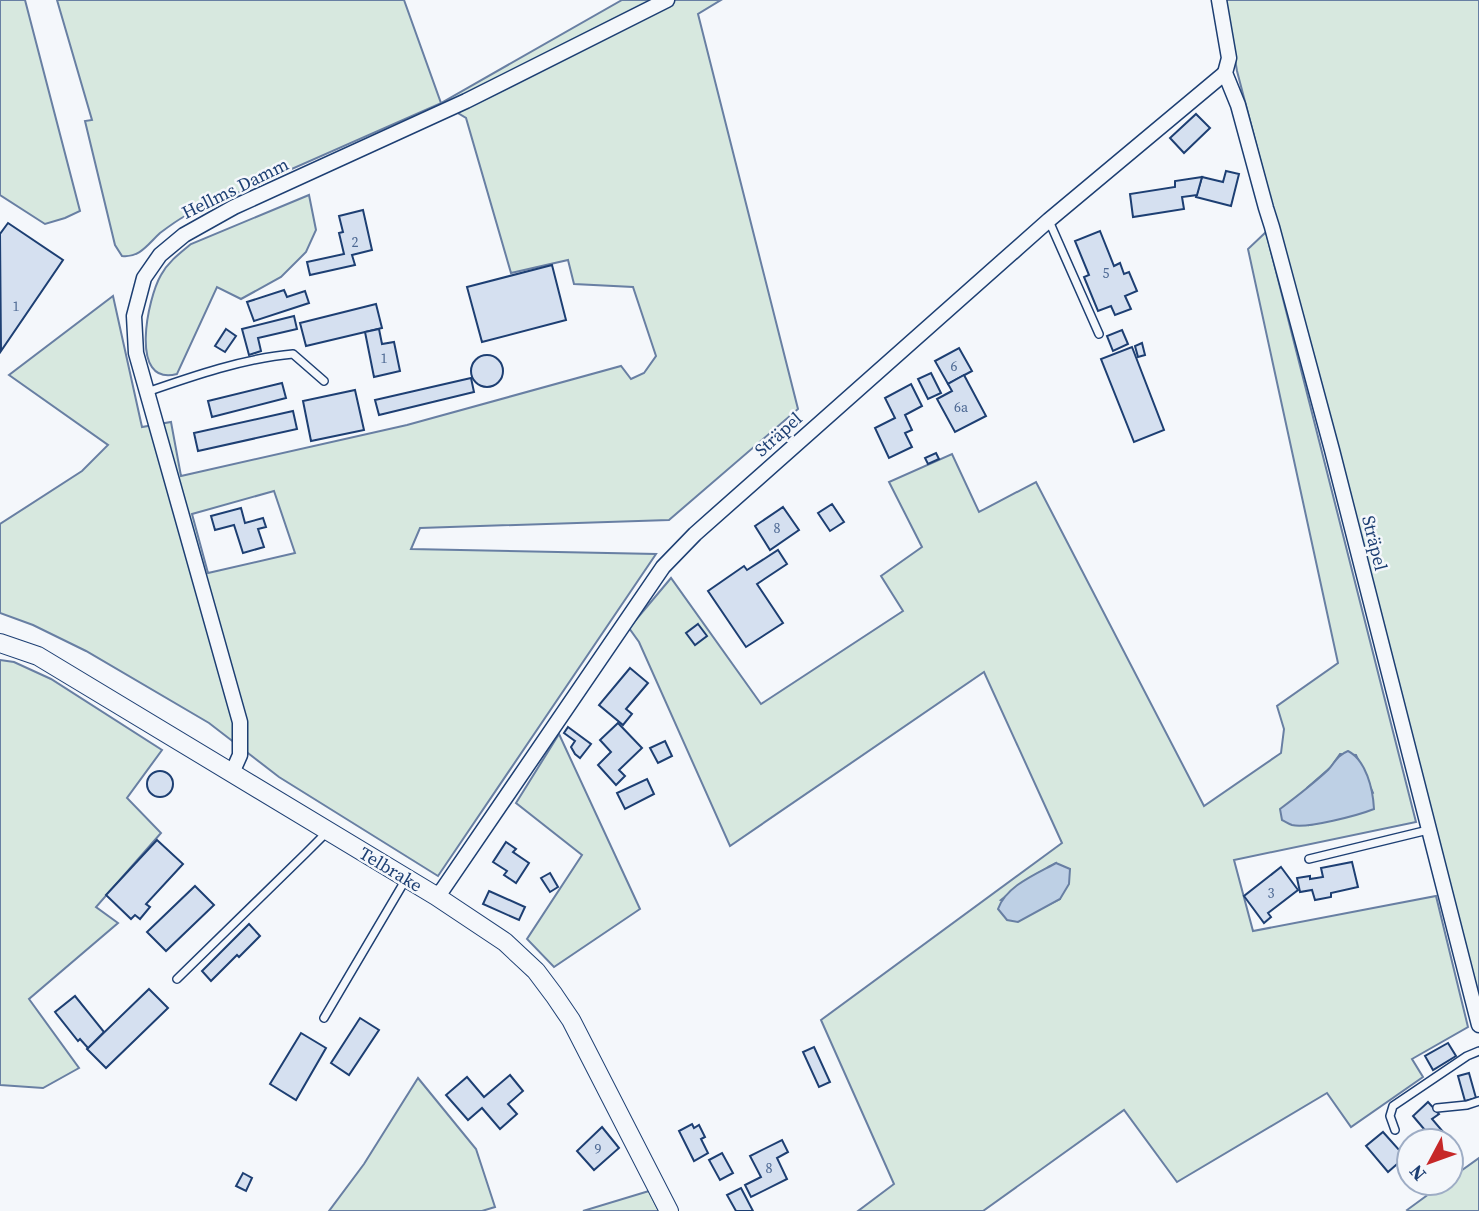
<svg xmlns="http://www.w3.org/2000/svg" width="1479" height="1211" viewBox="0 0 1479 1211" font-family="'Source Serif 4',serif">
<rect width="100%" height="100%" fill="#f4f7fb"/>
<g fill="#d7e8df" stroke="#687fa3" stroke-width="2" fill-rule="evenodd">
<polygon points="0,0 25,0 80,211 65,218 45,224 0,195"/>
<path d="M 57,0 L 404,0 L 441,103 L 622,0 L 721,0 L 698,14 L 798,409 L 669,520 L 420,528 L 411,549 L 656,554 L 438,876 L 279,777 L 209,723 L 86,651 L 33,625 L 0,613 L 0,524 L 82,471 L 108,445 L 9,375 L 113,296 L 142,427 L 171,422 L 181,476 L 407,425 L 621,366 L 631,379 L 644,373 L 656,356 L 633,287 L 574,284 L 568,260 L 511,273 L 466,118 L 441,103 L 185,216 C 176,221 168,227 160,233 C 148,244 140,258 122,256 L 115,245 L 85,121 L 92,120 ZM 274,491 L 295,553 L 208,573 L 192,514 Z"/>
<polygon points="1225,0 1479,0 1479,998 1237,71"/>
<path d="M 309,195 L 316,230 L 306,252 L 281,277 L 241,299 L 217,287 L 177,374 C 128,387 148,297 161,275 C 168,262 180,253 191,244 Z"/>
<path d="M 1266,232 L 1416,822 L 1234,860 L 1253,931 L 1436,896 L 1468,1027 L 1412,1059 L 1423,1077 L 1351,1127 L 1327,1093 L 1177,1182 L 1124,1110 L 983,1211 L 858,1211 L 894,1184 L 821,1020 L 1062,843 L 984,672 L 730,846 L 639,642 L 629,628 L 671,578 L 761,704 L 903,611 L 881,576 L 922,547 L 889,482 L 952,454 L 979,512 L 1036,482 L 1204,806 L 1281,753 L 1284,729 L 1277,706 L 1338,663 L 1248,249 ZM 1340,754 L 1356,755 L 1373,793 L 1332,820 L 1309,825 L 1307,788 L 1331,767 ZM 1056,863 L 1060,899 L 1040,909 L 1001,900 L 1026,880 Z"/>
<polygon points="0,660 14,662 51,679 162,750 127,798 161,833 96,907 118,923 29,999 79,1068 43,1088 0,1085"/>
<polygon points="559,734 640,909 554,967 527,939 582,855 516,803"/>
<polygon points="418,1078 476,1149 495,1207 482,1211 329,1211 364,1164"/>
<polygon points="1479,1158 1479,1211 1408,1211 1407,1210 1444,1183 1451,1183 1451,1178"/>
<polygon points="649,1191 659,1211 583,1211"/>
</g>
<g fill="#bed0e5" stroke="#687fa3" stroke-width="2">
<path d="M 1348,751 C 1366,760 1373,789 1374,809 C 1359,815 1307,829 1292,825 C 1289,824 1286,822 1282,820 L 1280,809 C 1296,797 1313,784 1328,770 C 1335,762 1338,755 1348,751 Z"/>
<path d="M 1056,863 L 1070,869 L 1069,884 L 1060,899 L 1018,922 L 1007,920 L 998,909 C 1006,886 1036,874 1056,863 Z"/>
</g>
<g fill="#d5e0f0" stroke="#1d3f73" stroke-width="2">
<polygon points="1196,114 1210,128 1184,153 1170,138"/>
<polygon points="1226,171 1239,174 1231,206 1196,197 1202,177 1223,182"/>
<polygon points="1202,177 1197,195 1182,197 1184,209 1133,217 1130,194 1175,187 1175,181"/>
<polygon points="363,210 372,250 352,255 355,265 310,275 307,262 344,254 339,233 343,232 339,216"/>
<polygon points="8,223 63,260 1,351 0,234"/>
<polygon points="1100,231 1114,266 1120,263 1124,274 1129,272 1137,291 1125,296 1131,309 1115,315 1111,306 1098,311 1084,277 1089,275 1075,241"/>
<polygon points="552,265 566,320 482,342 467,287"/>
<polygon points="284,290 287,297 305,291 309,303 254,321 247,302"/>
<polygon points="376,304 382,328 306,346 300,323"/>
<polygon points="294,316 297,329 258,338 261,351 249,355 242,329"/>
<polygon points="226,329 236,336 225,352 215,346"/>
<polygon points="379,329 382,344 394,342 400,371 374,377 365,332"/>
<polygon points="1122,330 1128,344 1113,351 1107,336"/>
<polygon points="1142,343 1145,355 1138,357 1135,346"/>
<polygon points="1132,347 1164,430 1134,442 1101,359"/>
<polygon points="959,348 972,371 948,384 935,361"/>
<circle cx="487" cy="371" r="16"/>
<polygon points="931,373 941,393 928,399 918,379"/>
<polygon points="964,375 986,416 955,432 937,399 952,391 948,384"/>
<polygon points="471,378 474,392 379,415 375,400"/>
<polygon points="282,383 286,398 212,417 208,401"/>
<polygon points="911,384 922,406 905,415 912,430 905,433 912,447 889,458 875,428 895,418 885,398"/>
<polygon points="355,390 364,430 311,441 303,401"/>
<polygon points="293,411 297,429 198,451 194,433"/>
<polygon points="936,453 939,459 928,464 925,458"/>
<polygon points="832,504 844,522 830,531 818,513"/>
<polygon points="783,507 799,530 770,550 755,526"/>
<polygon points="241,508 245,523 263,518 266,527 258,529 264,547 243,553 234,525 215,530 211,516"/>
<polygon points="778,550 787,564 757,584 783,623 746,647 708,591 744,566 747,570"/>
<polygon points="698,624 707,636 695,645 686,633"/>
<polygon points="630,668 648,683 626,709 632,714 623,725 599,705"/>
<polygon points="618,723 642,748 619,770 625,776 616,785 598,765 611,752 600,740"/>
<polygon points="568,727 591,744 580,758 575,754 571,747 575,741 564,733"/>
<polygon points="665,741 672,756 658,763 650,748"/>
<circle cx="160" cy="784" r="13"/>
<polygon points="647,779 654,794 625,809 617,793"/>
<polygon points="157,840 183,864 146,904 150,907 140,919 135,915 131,919 106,895"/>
<polygon points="506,842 516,849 513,852 529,863 516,883 504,875 507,871 493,862"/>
<polygon points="1352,862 1358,887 1331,893 1331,897 1315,900 1312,890 1300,892 1297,878 1310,876 1310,879 1323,877 1321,868"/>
<polygon points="1281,867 1298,890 1268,913 1271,917 1264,923 1244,896"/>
<polygon points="550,873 558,887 550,892 541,878"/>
<polygon points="195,886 214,905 166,951 147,932"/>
<polygon points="489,891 525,907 519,920 483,904"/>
<polygon points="249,924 260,936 239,957 237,955 211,981 202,971"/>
<polygon points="149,989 168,1008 106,1068 87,1049"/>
<polygon points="75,996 104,1032 88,1048 80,1039 78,1041 55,1012"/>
<polygon points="360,1018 379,1030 349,1075 331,1063"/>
<polygon points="301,1033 326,1048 296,1100 270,1084"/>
<polygon points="1448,1043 1456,1056 1433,1070 1425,1056"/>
<polygon points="814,1047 830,1082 819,1087 803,1052"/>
<polygon points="1469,1073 1476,1098 1465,1101 1458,1076"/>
<polygon points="510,1075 523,1091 508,1104 517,1114 500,1129 482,1108 468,1120 446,1095 467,1077 484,1097"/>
<polygon points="1428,1102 1439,1114 1432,1119 1450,1140 1449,1141 1410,1141 1424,1129 1413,1116"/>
<polygon points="692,1124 694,1128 699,1125 705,1137 701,1139 708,1153 694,1161 679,1131"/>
<polygon points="602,1127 619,1148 594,1170 577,1151"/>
<polygon points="1383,1132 1399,1150 1409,1142 1409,1161 1405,1157 1388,1172 1366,1146"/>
<polygon points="782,1140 788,1152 777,1158 787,1179 751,1197 745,1185 761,1177 750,1156"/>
<polygon points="722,1153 733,1173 720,1180 709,1160"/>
<polygon points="243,1173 252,1178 246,1191 236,1186"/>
<polygon points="741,1188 753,1211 736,1211 727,1195"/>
</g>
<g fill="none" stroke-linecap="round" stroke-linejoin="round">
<g stroke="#1d3f73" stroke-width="10">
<g id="service">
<polyline points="1049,221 1099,334"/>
<path d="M 147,392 C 193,376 245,358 293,354 L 324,381"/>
<polyline points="1309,859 1428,830"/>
<polyline points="177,979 306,853 327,832"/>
<polyline points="324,1018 406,879"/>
<polyline points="1437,1108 1467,1105 1479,1101"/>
<polyline points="1395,1130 1390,1116 1393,1106 1467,1056 1479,1051"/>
</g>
</g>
<g stroke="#1d3f73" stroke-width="17">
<g id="minor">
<polyline points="1219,0 1229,58 1225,73 1238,105 1266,208 1272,227 1332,450 1479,1025"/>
<polyline points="232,773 240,755 240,722 136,353 134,316 144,278 160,255 184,235 234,207 466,101 667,0"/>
<polyline points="436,896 443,889 663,567 695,534 1049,220 1225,73"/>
</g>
</g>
<g stroke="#1d3f73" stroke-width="20">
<polyline id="tertiary" points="0,643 38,656 436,896 505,942 536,971 554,995 571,1020 669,1211"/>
</g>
<use href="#service" stroke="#f4f7fb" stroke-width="7"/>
<use href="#minor" stroke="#f4f7fb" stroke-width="14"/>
<use href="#tertiary" stroke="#f4f7fb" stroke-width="18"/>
</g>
<g text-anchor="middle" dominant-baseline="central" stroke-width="5" stroke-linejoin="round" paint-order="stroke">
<g font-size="14" fill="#4b6792">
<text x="355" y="242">2</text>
<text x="1106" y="273">5</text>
<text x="16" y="306">1</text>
<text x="384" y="358">1</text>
<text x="954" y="366">6</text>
<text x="961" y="407">6a</text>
<text x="777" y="528">8</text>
<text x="1271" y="893">3</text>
<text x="598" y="1149">9</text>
<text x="769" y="1168">8</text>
</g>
<g font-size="18" fill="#1d3f73" stroke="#f4f7fb">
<text transform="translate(235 188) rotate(-26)">Hellms Damm</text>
<text transform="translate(778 434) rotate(-42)">Sträpel</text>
<text transform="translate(1375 543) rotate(76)">Sträpel</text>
<text transform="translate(391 869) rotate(31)">Telbrake</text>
</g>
</g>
<g transform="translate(1430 1162) rotate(229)"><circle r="33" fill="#f4f7fb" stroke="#9eadc5" stroke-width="2"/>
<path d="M0-5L12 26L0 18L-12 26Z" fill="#c62828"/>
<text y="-10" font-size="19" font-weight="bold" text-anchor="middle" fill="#1d3f73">N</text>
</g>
</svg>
